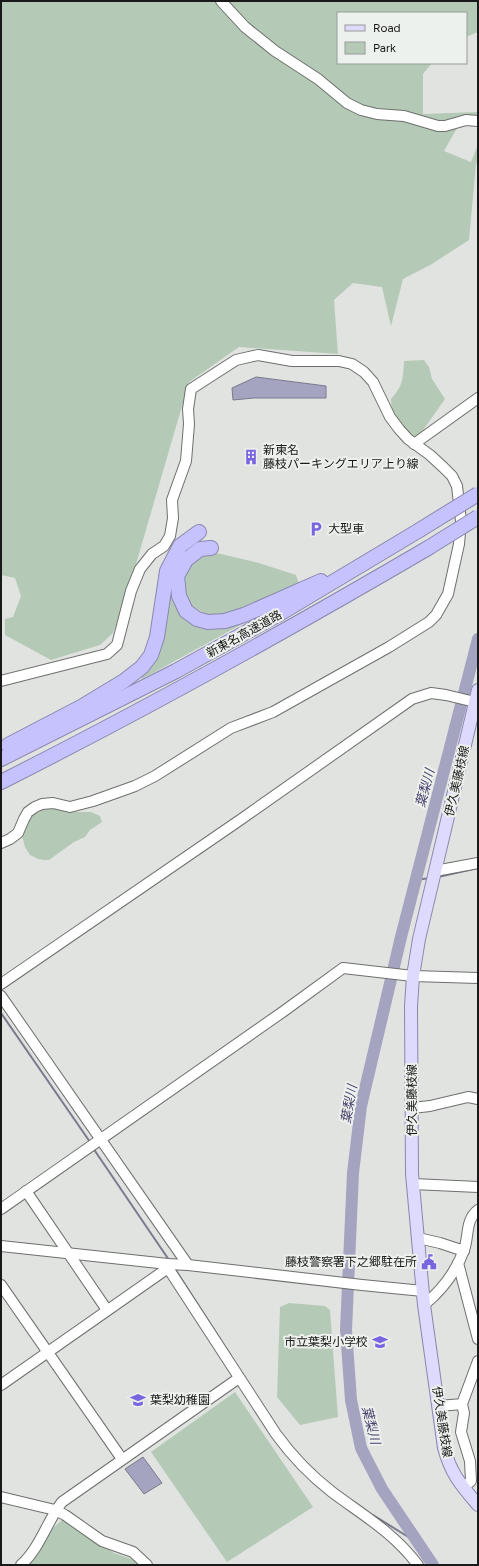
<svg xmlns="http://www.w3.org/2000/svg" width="479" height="1566" viewBox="0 0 479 1566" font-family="Figtree,'Noto Sans JP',sans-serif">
<rect width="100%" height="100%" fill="#e0e3e0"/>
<g fill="#b5cab6">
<polygon points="1,1 478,1 478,32 466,37 466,13 338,13 338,63 432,63 423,74 423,114 478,112 478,126 474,119 461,121 444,151 471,162 478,145 478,162 476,164 469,240 432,264 403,279 391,326 382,287 353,283 334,300 338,354 239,347 189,382 125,602 113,633 100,645 51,660 5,635 5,619 13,617 21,596 15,578 1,575"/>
<path d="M 424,360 L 429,367 L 432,379 L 445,399 L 421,433 L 412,438 L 392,415 L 391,399 C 403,386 403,379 404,361 Z"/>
<polygon points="208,551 259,563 296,575 299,584 247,608 217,617 202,612 189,604 181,577 190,563"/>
<polygon points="170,584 178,611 243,621 244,623 142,679 141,676"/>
<polygon points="47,808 60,809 65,812 91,812 100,816 102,822 90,830 85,837 74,842 49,860 44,860 38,859 30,855 25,847 21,832 33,815"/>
<polygon points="289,1303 325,1306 330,1310 338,1417 300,1425 277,1397 280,1307"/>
<polygon points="235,1392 313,1507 227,1562 151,1452"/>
<polygon points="62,1520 114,1553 137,1561 142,1565 26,1565 52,1529"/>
</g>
<g fill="#a4a3c0" stroke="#7a7a8e">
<polygon points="256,377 326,386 326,398 254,398 233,400 232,388"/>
<polygon points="143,1457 162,1483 144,1494 125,1469"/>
</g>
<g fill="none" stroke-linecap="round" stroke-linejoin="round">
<g stroke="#7a7a8e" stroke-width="2">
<polyline points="438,877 478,868"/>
<polyline points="416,880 430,878"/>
<polyline points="1,1013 90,1142"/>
<polyline points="93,1148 169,1260"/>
<polyline points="175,1269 231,1356"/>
<polyline points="373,1515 418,1543"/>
</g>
<polyline stroke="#a4a3c0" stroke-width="12" points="433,1565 382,1489 361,1448 351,1400 346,1330 353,1173 361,1106 401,937 478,639"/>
<g stroke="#6d706d" stroke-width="12">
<g id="minor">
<polyline points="221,1 245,27 275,51 318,79 347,103 361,110 377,114 404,116 438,126 445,126 466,120 478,121"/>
<polyline points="414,444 478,398"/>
<polyline points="1,681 107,654 117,645 131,591 140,569 152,554 164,546 170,536 173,518 172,500 186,461 189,424 188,409 191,389 236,360 258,355 292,361 339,361 352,364 364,372 373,382 390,417 399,429 408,439 430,455 443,467 452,476 457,486 461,521 459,544 448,594 436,615 429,622 389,647 273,712 231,728 155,776 135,786 93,801 70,807 53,803 42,804 35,807 28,812 24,819 18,833 10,839 1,843"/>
<polyline points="435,871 478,863"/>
<polyline points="1,984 240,820 412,699 431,693 446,695 475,702"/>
<polyline points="1,996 188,1265"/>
<polyline points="412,1108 430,1106 468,1097 478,1099"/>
<polyline points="413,1184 478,1187"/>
<polyline points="26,1191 107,1310"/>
<polyline points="1,1209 284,1011 343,968 413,976 478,978"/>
<polyline points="418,1238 440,1243 464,1251"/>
<polyline points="1,1246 168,1264 188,1265 362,1285 423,1291"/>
<polyline points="458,1263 478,1339"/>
<path d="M 168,1264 L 168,1268 L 276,1434 C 292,1456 310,1475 332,1492 C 364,1516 393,1532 418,1565"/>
<polyline points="1,1285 122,1459"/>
<path d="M 424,1305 C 442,1290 456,1272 464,1250 C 469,1237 465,1220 478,1210"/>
<polyline points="1,1385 168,1268"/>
<polyline points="462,1404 464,1413 461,1432 470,1461 471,1481 463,1488"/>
<polyline points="439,1406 462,1404 478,1361"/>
<polyline points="1,1497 55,1510 65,1515 102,1541 133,1552 147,1565"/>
<path d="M 21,1565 C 40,1548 47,1521 62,1502 L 239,1378"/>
</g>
</g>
<g stroke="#8987ae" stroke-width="14">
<path id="major" d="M 478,690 L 419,939 L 413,976 L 411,1006 L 412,1174 L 424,1305 L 444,1448 C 451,1474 461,1485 478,1505"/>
</g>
<g stroke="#8987ae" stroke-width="16">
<g id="highway">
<polyline points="211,548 200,549 186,560 177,576 179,596 186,611 197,619 208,622 225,621 244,615 321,581"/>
<polyline points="8,745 81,707 124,681 142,667 151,655 157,637 167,571 180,546 199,532"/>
<polyline points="1,759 176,671 281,613 418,531"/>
<path d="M 1,782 C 146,709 288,630 428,548"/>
</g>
</g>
<use href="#minor" stroke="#fff" stroke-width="10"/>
<use href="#major" stroke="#dddafe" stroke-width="12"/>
<use href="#highway" stroke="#c6c2fe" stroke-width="14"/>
<g stroke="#8987ae" stroke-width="16" stroke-linecap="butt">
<g id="highway-bridge">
<polyline points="418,531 478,494"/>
<polyline points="428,548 478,517"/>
</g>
</g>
<use href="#highway-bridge" stroke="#c6c2fe" stroke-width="14"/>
</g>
<defs>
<g id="building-bare" transform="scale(1.2)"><path d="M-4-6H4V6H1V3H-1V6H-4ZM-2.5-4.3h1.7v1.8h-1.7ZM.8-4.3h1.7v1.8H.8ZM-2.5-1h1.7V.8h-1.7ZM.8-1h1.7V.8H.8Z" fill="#7a65e0" stroke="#edf1ed" stroke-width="2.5" paint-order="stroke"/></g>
<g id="parking-bare" transform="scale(1.2)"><path d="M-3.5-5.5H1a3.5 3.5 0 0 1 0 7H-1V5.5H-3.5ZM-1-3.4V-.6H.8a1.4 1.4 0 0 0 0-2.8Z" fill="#7a65e0" stroke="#edf1ed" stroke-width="2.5" paint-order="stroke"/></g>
<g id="civic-bare" transform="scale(1.2)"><path d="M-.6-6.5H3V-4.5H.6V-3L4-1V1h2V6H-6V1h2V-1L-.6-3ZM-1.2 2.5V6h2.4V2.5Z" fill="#7a65e0" stroke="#edf1ed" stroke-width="2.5" paint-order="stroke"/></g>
<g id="school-bare" transform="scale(1.2)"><path d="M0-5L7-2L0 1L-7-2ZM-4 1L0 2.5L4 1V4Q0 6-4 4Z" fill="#7a65e0" stroke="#edf1ed" stroke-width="2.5" paint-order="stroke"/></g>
</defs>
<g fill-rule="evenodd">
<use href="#building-bare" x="251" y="457"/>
<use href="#parking-bare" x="316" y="529"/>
<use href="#civic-bare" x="429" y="1262"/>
<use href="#school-bare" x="380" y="1342"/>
<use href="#school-bare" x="138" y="1400"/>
</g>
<g text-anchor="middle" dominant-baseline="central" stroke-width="4" stroke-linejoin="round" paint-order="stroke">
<g font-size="12" fill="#181918" stroke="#edf1ed" text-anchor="start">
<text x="263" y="450">新東名<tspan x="263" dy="14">藤枝パーキングエリア上り線</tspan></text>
<text x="328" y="529">大型車</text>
<text x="417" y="1262" text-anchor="end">藤枝警察署下之郷駐在所</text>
<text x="368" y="1342" text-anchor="end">市立葉梨小学校</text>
<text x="150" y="1400">葉梨幼稚園</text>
</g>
<g font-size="12" fill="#181918" stroke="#edf1ed">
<text transform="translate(244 634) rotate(-29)">新東名高速道路</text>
<text transform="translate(457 781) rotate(-77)">伊久美藤枝線</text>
<text transform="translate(412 1100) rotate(-90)">伊久美藤枝線</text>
<text transform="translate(442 1422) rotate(81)">伊久美藤枝線</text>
</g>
<g font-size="13" font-style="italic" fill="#45406c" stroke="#edf1ed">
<text transform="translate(425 788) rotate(-75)">葉梨川</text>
<text transform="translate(349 1104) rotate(-80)">葉梨川</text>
<text transform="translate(371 1425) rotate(76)">葉梨川</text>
</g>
</g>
<rect width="479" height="1566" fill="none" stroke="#181918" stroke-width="4"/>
<rect x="337" y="12" width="130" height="52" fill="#edf1ed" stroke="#989b98"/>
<rect x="345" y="25" width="20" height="6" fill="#dddafe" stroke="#989b98"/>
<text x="373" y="32" font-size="12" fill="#181918">Road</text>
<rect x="345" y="42" width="20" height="12" fill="#b5cab6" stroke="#989b98"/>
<text x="373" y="52" font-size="12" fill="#181918">Park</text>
</svg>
